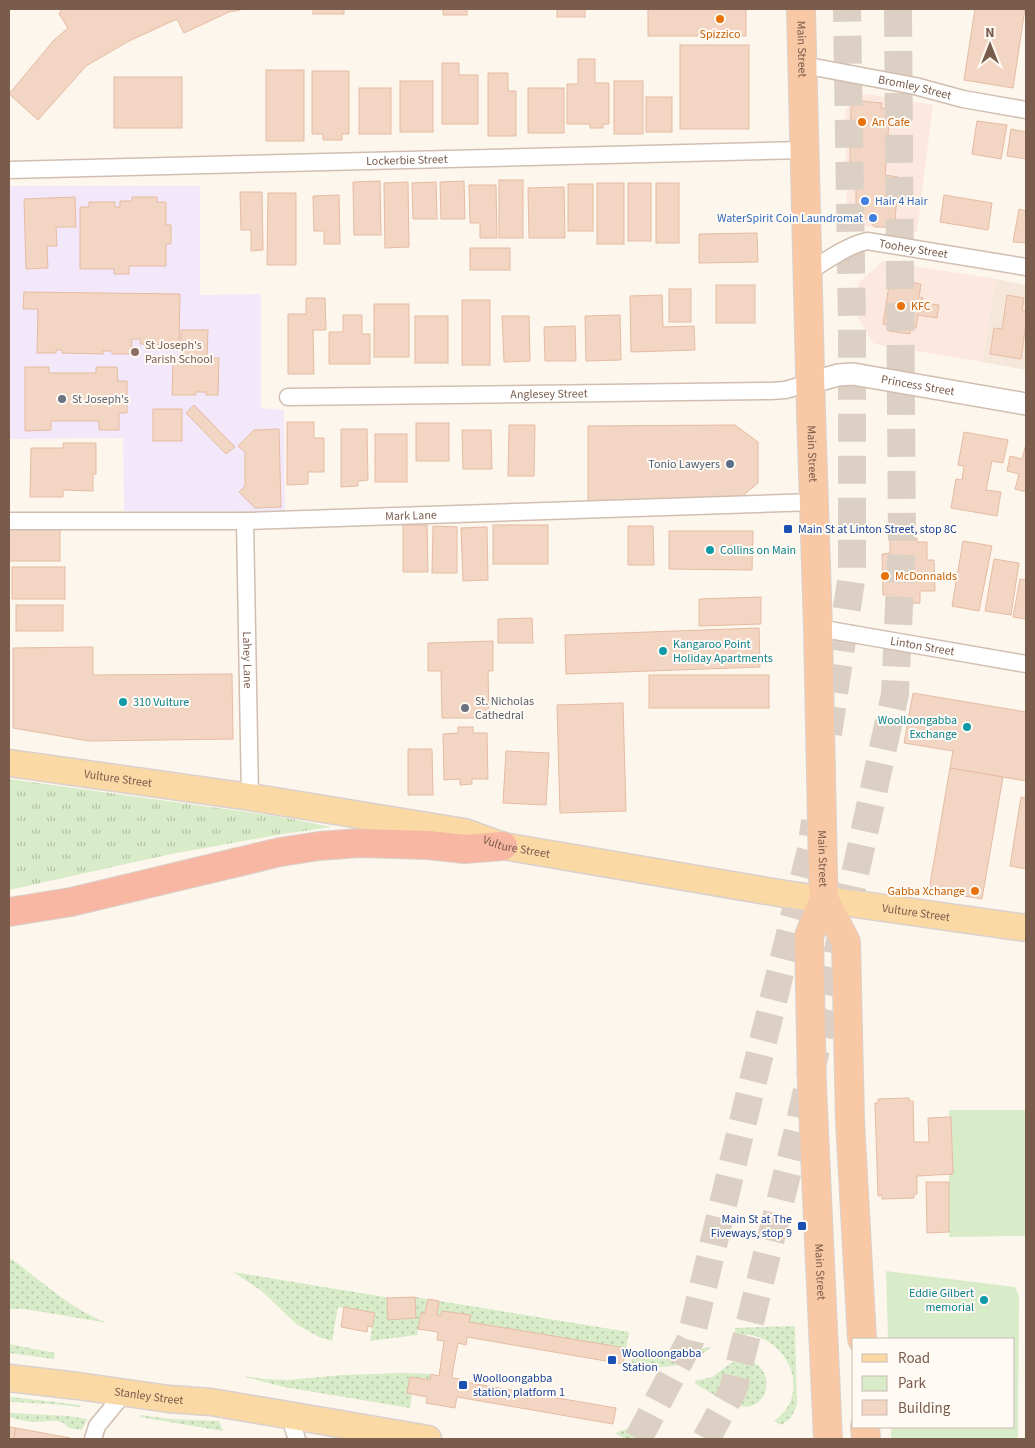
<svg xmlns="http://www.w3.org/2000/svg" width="1035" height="1448" viewBox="0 0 1035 1448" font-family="'Source Sans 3',sans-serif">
<defs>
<pattern id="grass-tufts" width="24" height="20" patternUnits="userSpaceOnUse" patternTransform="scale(1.25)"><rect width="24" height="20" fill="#d8ecc9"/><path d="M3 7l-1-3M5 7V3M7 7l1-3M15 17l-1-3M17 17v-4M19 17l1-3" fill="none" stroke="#b4c2a5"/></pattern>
<pattern id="garden-dots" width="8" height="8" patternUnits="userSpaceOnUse" patternTransform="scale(1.25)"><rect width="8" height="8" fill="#d8ecc9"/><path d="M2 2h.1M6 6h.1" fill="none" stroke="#b4c2a5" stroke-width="1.8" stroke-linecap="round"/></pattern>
</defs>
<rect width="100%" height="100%" fill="#fdf6ec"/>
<polygon fill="#f5e8da" points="996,279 1026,285 1026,370 982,362"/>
<g fill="#fde8e0">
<polygon points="867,94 933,105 917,232 854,225 847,217 845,112 853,97"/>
<polygon points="883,261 996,279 982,362 874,344 858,318 858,283"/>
</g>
<polygon fill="#f3e8fa" points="9,186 200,186 200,295 261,294 261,408 284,410 285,512 124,511 123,438 9,439"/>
<polygon fill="url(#grass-tufts)" points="9,779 276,816 332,827 283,834 171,854 9,890"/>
<g fill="#d8ecc9">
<polygon points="949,1110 1026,1110 1026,1236 949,1237"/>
<polygon points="886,1271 1015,1287 1019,1296 1018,1439 891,1439 891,1427 1014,1427 1014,1339 888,1339"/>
</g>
<g fill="url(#garden-dots)">
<path d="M 9,1258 L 13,1260 C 41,1281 75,1312 108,1323 L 25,1309 L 9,1309 Z"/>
<polygon points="233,1272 391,1298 415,1297 629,1332 626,1348 469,1322 470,1315 442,1311 441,1316 421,1313 417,1335 370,1341 374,1313 338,1307 332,1341 319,1337 296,1324 263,1292"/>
<path d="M 795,1326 L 797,1405 L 791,1418 L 781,1425 L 774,1421 C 815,1394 786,1328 735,1335 L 735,1328 Z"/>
<polygon points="9,1344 55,1353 54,1359 9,1353"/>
<path d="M 712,1347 C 683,1368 665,1370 631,1365 L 631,1359 Z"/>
<path d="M 742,1360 C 779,1362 771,1413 740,1406 C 727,1403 706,1391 695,1383 L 695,1381 L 712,1377 L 731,1363 Z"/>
<polygon points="402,1373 431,1374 430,1380 410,1377 407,1393 412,1394 410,1408 284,1387 242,1376 265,1379 287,1380 343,1375"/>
<polygon points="11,1397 81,1405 80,1407 51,1404 10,1402"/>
<path d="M 9,1413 L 69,1416 L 87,1419 L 82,1430 L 69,1428 C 60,1417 50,1422 38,1422 C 28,1422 18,1420 9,1417 Z"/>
<polygon points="140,1415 170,1419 219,1421 223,1431 140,1417"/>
<path d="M 635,1426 L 648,1433 C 636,1441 628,1442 615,1433 Z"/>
</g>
<g fill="#f3d5c3" stroke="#e6bba3">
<polygon points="62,9 245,9 229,12 184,33 177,19 129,41 86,66 38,120 9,94 54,40 68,28 59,14"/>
<rect x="313" y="9" width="31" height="5"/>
<rect x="443" y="9" width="24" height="6"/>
<rect x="557" y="9" width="28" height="8"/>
<rect x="648" y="9" width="98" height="27"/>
<polygon points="975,9 1025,9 1013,88 964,80"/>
<rect x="680" y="45" width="69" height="84"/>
<polygon points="578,59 595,59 595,83 609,83 609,124 603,124 603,128 590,128 590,124 567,124 567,84 578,84"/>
<polygon points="442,63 459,63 459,75 478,75 478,124 442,124"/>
<rect x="266" y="70" width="38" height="71"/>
<polygon points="312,71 349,71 349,134 342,134 342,140 323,140 323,134 312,134"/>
<polygon points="488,73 508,73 508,91 516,91 516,136 488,136"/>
<rect x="114" y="77" width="68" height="51"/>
<rect x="400" y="81" width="33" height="51"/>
<rect x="614" y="81" width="29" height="53"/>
<rect x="359" y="88" width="32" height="46"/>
<rect x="528" y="88" width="36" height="45"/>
<rect x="646" y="97" width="26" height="35"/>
<polygon points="860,101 882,103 881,108 890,109 885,175 898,177 895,223 892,227 875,227 856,208 856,174 850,163 851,107"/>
<polygon points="977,121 1007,125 1001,159 972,154"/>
<polygon points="1011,129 1026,132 1026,159 1007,156"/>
<rect x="499" y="180" width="24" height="58"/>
<polygon points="380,181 381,235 354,235 353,182"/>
<polygon points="464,181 465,219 441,219 440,182"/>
<polygon points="408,182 409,247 385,248 384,183"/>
<polygon points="436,182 437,219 413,219 412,183"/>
<rect x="597" y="183" width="27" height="61"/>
<rect x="628" y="183" width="23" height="58"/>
<rect x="656" y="183" width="23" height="60"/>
<rect x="568" y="184" width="25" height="47"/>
<polygon points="469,185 496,185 497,238 480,238 480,223 470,223"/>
<polygon points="564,187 565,238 529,238 528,188"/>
<polygon points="240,192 262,192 263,250 251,251 251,230 241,230"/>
<polygon points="268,193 296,193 296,265 267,265"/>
<polygon points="339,195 340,244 324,244 324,231 314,231 313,196"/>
<polygon points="944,195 992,203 988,230 940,222"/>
<polygon points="75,197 76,227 56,227 57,246 47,246 48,268 26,269 24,199"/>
<polygon points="132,197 157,197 157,202 166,202 166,225 171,225 171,244 166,244 166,266 129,266 129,274 114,274 114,269 80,269 80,207 89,207 89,202 115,202 115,207 120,207 120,201 132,201"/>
<polygon points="1019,209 1026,211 1026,243 1013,242"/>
<polygon points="757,233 758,262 699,263 699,234"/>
<rect x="470" y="248" width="40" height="22"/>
<polygon points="890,279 921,284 919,297 923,298 922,303 939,305 937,318 918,315 916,328 911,328 910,334 889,331 890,325 883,324"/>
<rect x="716" y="285" width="39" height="38"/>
<rect x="669" y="289" width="22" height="33"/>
<polygon points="24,292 180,294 179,345 140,344 141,339 132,339 131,354 112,354 112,351 103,351 103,354 62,353 62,350 56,350 56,353 37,353 38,309 23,309"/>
<polygon points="662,295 663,327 694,326 695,350 631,352 630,296"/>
<polygon points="1007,295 1024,298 1022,311 1026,311 1026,323 1021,359 990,354 994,328 1002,329"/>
<polygon points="306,298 325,298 326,330 313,330 314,374 288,374 288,314 306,314"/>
<rect x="462" y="300" width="28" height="65"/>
<rect x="374" y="304" width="35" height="53"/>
<polygon points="343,315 362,315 362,334 370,334 370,364 329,364 329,332 343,332"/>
<polygon points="620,315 621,360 586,361 585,316"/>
<rect x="415" y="316" width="33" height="47"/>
<polygon points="502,316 529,316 530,361 504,362"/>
<polygon points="575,326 576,361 545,361 544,327"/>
<polygon points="181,330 208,330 207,358 219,358 218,395 206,395 206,392 196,392 196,395 172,395 173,359 181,359"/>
<polygon points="25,367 49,367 49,373 96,373 96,367 117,367 118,381 127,381 127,413 119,413 119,430 99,430 99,421 51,421 51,430 25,431"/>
<polygon points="194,405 235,447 226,454 186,413"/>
<rect x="153" y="409" width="29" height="32"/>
<polygon points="287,422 314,422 314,438 324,438 324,472 308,472 308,484 287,485"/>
<rect x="416" y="423" width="33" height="38"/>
<polygon points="509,425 535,425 534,476 508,476"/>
<polygon points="735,425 758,442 758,483 735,502 588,503 588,426"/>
<polygon points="279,429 281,507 255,508 239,492 245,486 245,452 238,446 254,430"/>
<polygon points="341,429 367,429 368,480 358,481 358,486 341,487"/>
<polygon points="462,430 491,430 492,469 463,469"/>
<polygon points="964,432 1008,440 1003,463 992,461 986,490 1001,492 997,516 951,508 956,479 962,480 964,466 958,465"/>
<rect x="375" y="434" width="32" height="48"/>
<polygon points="63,443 96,443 96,474 93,474 93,491 63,490 63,497 30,497 31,448 63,448"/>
<polygon points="1026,444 1026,492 1015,489 1019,474 1007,471 1010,456 1022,459"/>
<polygon points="403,525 427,525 428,572 403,572"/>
<rect x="493" y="525" width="55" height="39"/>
<polygon points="433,526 457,527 457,573 432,573"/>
<polygon points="628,526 653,526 654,565 628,565"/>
<polygon points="487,527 488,580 463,581 461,528"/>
<rect x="9" y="528" width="51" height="33"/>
<polygon points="669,531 753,531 752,570 669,569"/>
<polygon points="890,538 917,538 917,542 927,542 927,560 934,560 935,591 920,591 920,603 894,604 893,595 883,595 882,554 890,553"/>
<polygon points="963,541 992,546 979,611 952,606"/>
<polygon points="994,559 1019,563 1011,615 985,611"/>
<rect x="12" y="567" width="53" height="32"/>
<polygon points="1020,579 1026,580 1026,619 1013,617"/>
<polygon points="761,597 761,624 699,626 699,599"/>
<rect x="16" y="605" width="47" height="26"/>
<polygon points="532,618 533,643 498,643 498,619"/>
<polygon points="759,628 760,667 566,674 565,635"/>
<polygon points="493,641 493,671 488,671 489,718 442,718 441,671 428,671 428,643"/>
<polygon points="93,647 93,675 232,674 233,739 89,741 13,728 13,648"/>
<rect x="649" y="675" width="120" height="33"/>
<polygon points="913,693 1026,712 1026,781 950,768 953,751 904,743"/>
<polygon points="623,703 626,811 560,813 557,705"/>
<polygon points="458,727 473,727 473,733 487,733 488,779 472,779 472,784 460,785 460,779 444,780 443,734 458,733"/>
<polygon points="408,749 432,749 433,795 408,795"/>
<polygon points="506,751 549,753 546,805 503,803"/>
<polygon points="950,768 1003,777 982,899 929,890"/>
<polygon points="1021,797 1026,798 1026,869 1010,866"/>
<polygon points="909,1098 909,1101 913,1101 914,1142 929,1142 928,1118 951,1117 953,1174 917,1176 917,1194 914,1194 914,1198 882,1199 882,1195 878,1196 875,1103 878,1103 878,1099"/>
<polygon points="926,1182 949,1182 949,1232 927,1233"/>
<polygon points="415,1297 416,1318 388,1320 387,1298"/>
<polygon points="428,1299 439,1301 437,1315 441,1316 442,1311 471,1315 469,1322 626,1348 623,1364 467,1337 466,1345 458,1343 453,1369 452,1378 460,1379 459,1381 616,1408 613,1424 457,1397 455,1408 426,1403 427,1397 407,1393 410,1377 430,1380 431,1374 439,1376 444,1341 437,1340 438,1332 418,1329 421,1313 425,1313"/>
<polygon points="344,1307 375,1313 372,1327 368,1326 367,1332 341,1327"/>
<polygon points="9,1427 16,1428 14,1439 9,1439"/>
<polygon points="16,1428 70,1438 70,1439 14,1439"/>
</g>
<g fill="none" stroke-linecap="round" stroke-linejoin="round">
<g stroke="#dcd0c4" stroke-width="28" stroke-dasharray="28 14" stroke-linecap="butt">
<polyline points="828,734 852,574 852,327 847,9"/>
<polyline points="638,1439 690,1341 746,1109 811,850 815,821"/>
<polyline points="706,1439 733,1390 799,1126 895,694 902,541 898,9"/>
</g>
<g stroke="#d1beb0" stroke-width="19">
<g id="minor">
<path id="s1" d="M 803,65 L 915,86 L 963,99 L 1026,110"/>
<path id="s2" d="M 9,170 L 805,150"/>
<path id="s3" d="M 808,272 C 826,261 846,246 867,241 L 1026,267"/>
<path id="s4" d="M 288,397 L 771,391 L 785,390 L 810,383"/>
<path id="s5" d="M 9,521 L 245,521 L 814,502"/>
<path id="s6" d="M 245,521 L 250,797"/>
<path id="s7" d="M 818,628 L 1026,664"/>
<polyline points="289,1416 297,1439"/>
<polyline points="93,1439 97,1426 125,1392"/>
</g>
</g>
<g stroke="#d1beb0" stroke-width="24">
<g id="tertiary">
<path id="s8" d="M 810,383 L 838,375 L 853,374 L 1026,404"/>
</g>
</g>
<g stroke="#dad1cd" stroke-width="29">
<g id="primary">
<path id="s9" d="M 9,763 L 250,797 L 464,832 L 503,846 L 785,894 L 1026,928"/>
<path id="s10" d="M 9,1378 L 78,1386 L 169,1399 L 211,1402 L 428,1439"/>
</g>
</g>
<g stroke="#dad1cd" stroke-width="30">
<g id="trunk">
<path id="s11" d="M 801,9 L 811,412 L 818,628 L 823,874 L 824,899 L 846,942 L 850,1121 L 862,1339"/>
<path id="s12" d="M 824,899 L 809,936 L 812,1087 L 828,1439"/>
<polyline points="865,1427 866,1439"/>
</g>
</g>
<g stroke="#dad1cd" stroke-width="30">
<polyline id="motorway" points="9,912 71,902 280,852 319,846 359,843 428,845 465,849 503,846"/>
</g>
<use href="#minor" stroke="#fff" stroke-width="16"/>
<use href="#tertiary" stroke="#fff" stroke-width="21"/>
<use href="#primary" stroke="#fbd9a5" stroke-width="26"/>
<use href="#trunk" stroke="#f9c8a4" stroke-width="28"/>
<use href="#motorway" stroke="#f7b7a3" stroke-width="28"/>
</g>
<g fill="#e8710a" stroke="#fffaf3" stroke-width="2">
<circle cx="720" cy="19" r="5"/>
<circle cx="862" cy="122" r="5"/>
<circle cx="901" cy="306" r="5"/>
<circle cx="885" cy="576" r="5"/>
<circle cx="975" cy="891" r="5"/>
</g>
<g fill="#3f7fe0" stroke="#fffaf3" stroke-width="2">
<circle cx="865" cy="201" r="5"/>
<circle cx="873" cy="218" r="5"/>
</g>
<circle fill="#8d6e63" stroke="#fffaf3" stroke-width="2" cx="135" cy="352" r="5"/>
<g fill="#6b7280" stroke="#fffaf3" stroke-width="2">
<circle cx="62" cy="399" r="5"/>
<circle cx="465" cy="708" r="5"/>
</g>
<circle fill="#5c6f8a" stroke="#fffaf3" stroke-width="2" cx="730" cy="464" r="5"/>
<g fill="#1a4fb4" stroke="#fffaf3" stroke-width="2">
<rect x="783" y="524" width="10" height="10" rx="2.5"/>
<rect x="797" y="1221" width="10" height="10" rx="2.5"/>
<rect x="607" y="1355" width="10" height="10" rx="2.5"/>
<rect x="458" y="1380" width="10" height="10" rx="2.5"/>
</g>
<g fill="#0f9aa8" stroke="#fffaf3" stroke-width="2">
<circle cx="710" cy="550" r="5"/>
<circle cx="663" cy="651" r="5"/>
<circle cx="123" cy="702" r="5"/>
<circle cx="967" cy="727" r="5"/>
<circle cx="984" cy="1300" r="5"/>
</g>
<g text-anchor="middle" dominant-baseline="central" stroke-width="4" stroke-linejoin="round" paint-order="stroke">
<g font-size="12" fill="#c56008" stroke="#fffaf3" text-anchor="start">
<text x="720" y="34" text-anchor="middle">Spizzico</text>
<text x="872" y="122">An Cafe</text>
<text x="911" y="306">KFC</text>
<text x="895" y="576">McDonnalds</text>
<text x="965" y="891" text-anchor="end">Gabba Xchange</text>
</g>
<g font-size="12" fill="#7a5c4d" stroke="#fffaf3">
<text stroke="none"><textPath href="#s11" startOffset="40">Main Street</textPath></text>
<text stroke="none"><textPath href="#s1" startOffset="114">Bromley Street</textPath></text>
<text stroke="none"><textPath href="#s2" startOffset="398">Lockerbie Street</textPath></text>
<text stroke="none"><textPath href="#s3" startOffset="114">Toohey Street</textPath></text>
<text stroke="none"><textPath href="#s8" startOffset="110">Princess Street</textPath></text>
<text stroke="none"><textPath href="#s4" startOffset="261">Anglesey Street</textPath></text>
<text stroke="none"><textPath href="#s11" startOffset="445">Main Street</textPath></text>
<text stroke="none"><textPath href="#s5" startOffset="402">Mark Lane</textPath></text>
<text stroke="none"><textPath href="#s7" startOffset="106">Linton Street</textPath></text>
<text stroke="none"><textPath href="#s6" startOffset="139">Lahey Lane</textPath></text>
<text stroke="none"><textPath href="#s9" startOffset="110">Vulture Street</textPath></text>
<text stroke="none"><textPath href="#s9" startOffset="515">Vulture Street</textPath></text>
<text stroke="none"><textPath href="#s11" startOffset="850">Main Street</textPath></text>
<text stroke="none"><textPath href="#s9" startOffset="920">Vulture Street</textPath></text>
<text stroke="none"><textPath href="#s12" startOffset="376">Main Street</textPath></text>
<text stroke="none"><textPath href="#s10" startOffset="141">Stanley Street</textPath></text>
</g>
<g font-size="12" fill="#366cbe" stroke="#fffaf3" text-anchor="start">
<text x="875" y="201">Hair 4 Hair</text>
<text x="863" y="218" text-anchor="end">WaterSpirit Coin Laundromat</text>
</g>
<g font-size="12" fill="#785e54" stroke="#fffaf3" text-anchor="start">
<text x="145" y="345">St Joseph's<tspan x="145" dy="14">Parish School</tspan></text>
</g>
<g font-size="12" fill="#5b616d" stroke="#fffaf3" text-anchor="start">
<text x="72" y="399">St Joseph's</text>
<text x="475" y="701">St. Nicholas<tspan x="475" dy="14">Cathedral</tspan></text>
</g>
<g font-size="12" fill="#4e5e75" stroke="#fffaf3" text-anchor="end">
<text x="720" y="464">Tonio Lawyers</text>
</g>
<g font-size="12" fill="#164399" stroke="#fffaf3" text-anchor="start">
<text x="798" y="529">Main St at Linton Street, stop 8C</text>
<text x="792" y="1219" text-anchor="end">Main St at The<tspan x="792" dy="14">Fiveways, stop 9</tspan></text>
<text x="622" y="1353">Woolloongabba<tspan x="622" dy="14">Station</tspan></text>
<text x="473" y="1378">Woolloongabba<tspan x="473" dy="14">station, platform 1</tspan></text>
</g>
<g font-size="12" fill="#0d838f" stroke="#fffaf3" text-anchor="start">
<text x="720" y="550">Collins on Main</text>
<text x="673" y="644">Kangaroo Point<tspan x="673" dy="14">Holiday Apartments</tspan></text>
<text x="133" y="702">310 Vulture</text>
<text x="957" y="720" text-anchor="end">Woolloongabba<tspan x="957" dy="14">Exchange</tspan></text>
<text x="974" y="1293" text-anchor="end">Eddie Gilbert<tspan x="974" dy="14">memorial</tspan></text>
</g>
</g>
<rect width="1035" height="1448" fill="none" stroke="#7a5c4d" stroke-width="20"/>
<rect x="852" y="1338" width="162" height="90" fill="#fffaf3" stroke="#cabbb1"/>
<rect x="862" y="1354" width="25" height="8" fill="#fbd9a5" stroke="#cabbb1"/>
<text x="898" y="1363" font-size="15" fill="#7a5c4d">Road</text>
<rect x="862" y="1376" width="25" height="15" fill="#d8ecc9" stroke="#cabbb1"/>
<text x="898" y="1388" font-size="15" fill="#7a5c4d">Park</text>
<rect x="862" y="1400" width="25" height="15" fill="#f3d5c3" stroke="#cabbb1"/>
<text x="898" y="1413" font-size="15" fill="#7a5c4d">Building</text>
<g transform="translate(990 45)" stroke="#fffaf3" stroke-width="4" paint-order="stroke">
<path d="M0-4L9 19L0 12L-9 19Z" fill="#7a5c4d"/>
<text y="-8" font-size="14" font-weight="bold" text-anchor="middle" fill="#7a5c4d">N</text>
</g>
</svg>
